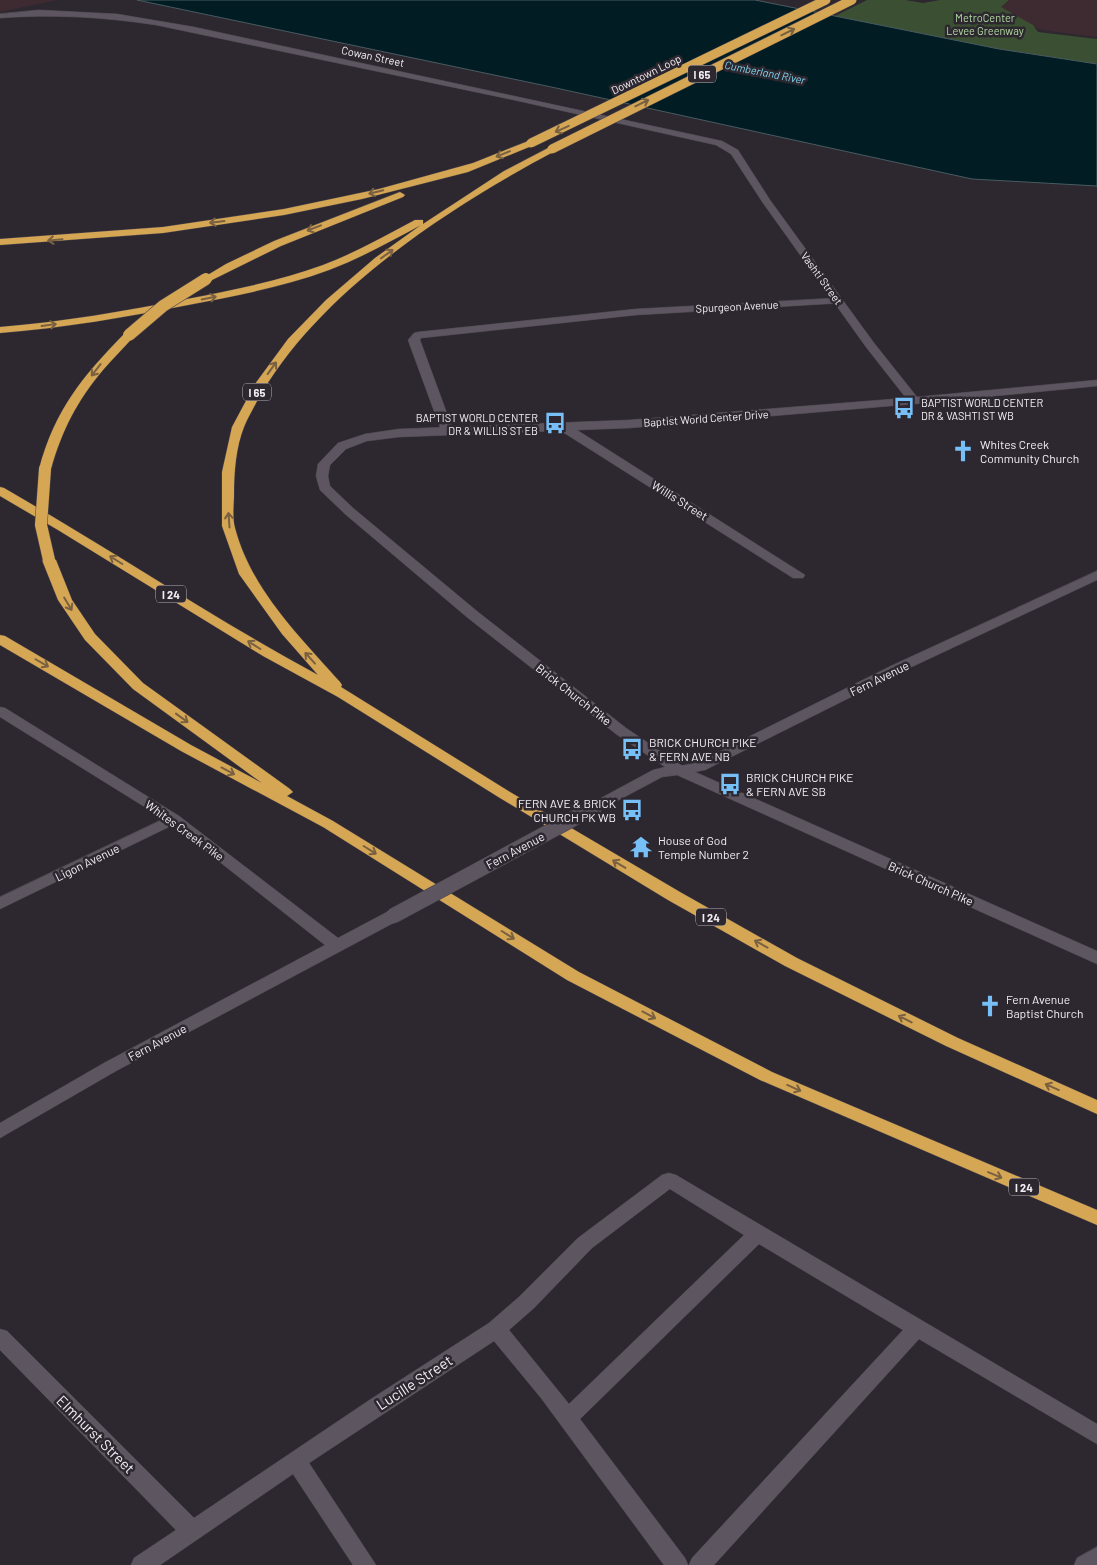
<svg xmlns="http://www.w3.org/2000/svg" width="1097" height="1565" viewBox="0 0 1097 1565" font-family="Barlow,sans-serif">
<rect width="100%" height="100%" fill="#2d2730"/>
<g fill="#3e2b32">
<polygon points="0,0 57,0 0,12"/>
<polygon points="1009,0 1097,0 1097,37 1040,30 1001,7"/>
</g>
<polygon fill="#3b5032" points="867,0 905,0 923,3 940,0 1009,0 1001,7 1033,25 1038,32 1097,39 1097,64 999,49 835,16"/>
<polygon fill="#011c23" stroke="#495b61" points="137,0 755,0 999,49 1097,64 1097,186 972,179 556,88"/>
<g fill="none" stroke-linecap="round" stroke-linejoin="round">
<g stroke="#4b454d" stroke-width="1">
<g id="street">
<polygon points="838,298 842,299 843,301 842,303 636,315 421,338 420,340 453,430 447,434 441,430 408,340 414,333 418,332 636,309"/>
<polygon points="562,422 566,423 805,575 803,578 793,578 558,429 556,426 558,423"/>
<polygon points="1097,571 1097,580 903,671 705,770 679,775 674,773 672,770 674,767 696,763 893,665"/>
<polygon points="174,814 179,816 182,819 179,822 0,909 0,897"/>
<path d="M 669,1173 L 676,1175 L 1097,1424 L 1097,1444 L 919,1339 L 714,1565 L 689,1565 L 692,1558 L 903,1330 L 759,1244 L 580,1419 L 685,1558 L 688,1565 L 664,1565 L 541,1398 L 494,1341 L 309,1463 L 376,1565 L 353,1565 L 293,1474 L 160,1565 L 131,1565 L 134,1558 L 176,1530 L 0,1350 L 0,1329 L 7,1331 L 194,1518 L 371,1399 L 489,1323 L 520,1296 L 578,1238 L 662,1175 ZM 670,1189 L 744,1235 L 569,1404 L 509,1330 L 534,1308 L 592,1248 Z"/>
<polygon points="1097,1547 1097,1565 1074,1565 1077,1558"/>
</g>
</g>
<g stroke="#4b454d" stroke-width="1">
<g id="secondary">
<path d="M 39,10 L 117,14 L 194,27 L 722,141 L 738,150 L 770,200 L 874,343 L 917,397 L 1097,380 L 1097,386 L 914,404 L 629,428 L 399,437 L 367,441 L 346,449 L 330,465 L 328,476 L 330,486 L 353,508 L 478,612 L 626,728 L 684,767 L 1097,951 L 1097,964 L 677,775 L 662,777 L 600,810 L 590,810 L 587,807 L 590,804 L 653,770 L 665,767 L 616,734 L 468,618 L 345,514 L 320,490 L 316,476 L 318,464 L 338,443 L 365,434 L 399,429 L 629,420 L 906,398 L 866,347 L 763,203 L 731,154 L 716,145 L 514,100 L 156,25 C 103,17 53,14 0,18 L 0,14 Z"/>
<polygon points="0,707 5,708 179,816 338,938 387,912 393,911 399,912 401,916 399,920 116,1071 0,1138 0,1123 104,1063 325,945 169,822 0,717"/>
</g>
</g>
<g stroke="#4b454d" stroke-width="1">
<g id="highway">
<polygon points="531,140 536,143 534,145 468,172 362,199 284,215 163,233 0,245 0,239 163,227 284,209 379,189 473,163"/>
<path d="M 552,146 L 555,147 L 555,151 C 448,208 315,294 256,403 C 252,411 247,419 244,427 C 236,447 234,472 234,494 C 234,504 232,517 235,528 C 251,589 299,636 340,682 L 342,685 L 341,687 L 510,792 L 680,892 L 797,958 L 958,1038 L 1097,1100 L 1097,1114 L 946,1046 L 785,966 L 668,900 L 500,798 L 338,697 L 263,656 L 58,530 L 0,496 L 0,487 L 4,488 C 110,549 211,617 318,675 L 282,634 L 239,574 L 222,526 L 222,472 L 232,427 L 255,384 L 288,339 L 326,300 L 375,258 L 421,225 C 391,241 361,258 329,270 C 283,287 235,296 188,305 C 126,317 64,328 0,333 L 0,327 C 63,322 125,311 187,299 C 233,290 280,281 323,265 C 355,253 385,236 415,220 L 423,220 L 423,224 L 504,171 Z"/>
<polygon points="400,192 405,195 403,197 281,246 210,281 206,282 201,279 226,264 274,241"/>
<path d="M 129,332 L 135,335 C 125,347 113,358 103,370 C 77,401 62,430 51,469 L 45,473 L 41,472 L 39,469 C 55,409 83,376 125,333 Z"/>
<polygon points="49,556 56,560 72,600 95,634 143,683 290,789 293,792 287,796 333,821 579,972 772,1072 1097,1210 1097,1225 760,1080 567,980 323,827 181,751 0,645 0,635 5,636 191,745 262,783 133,689 85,640 58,600 42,560"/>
</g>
</g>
<use href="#street" fill="#5d5661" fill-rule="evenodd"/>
<use href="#secondary" fill="#5d5661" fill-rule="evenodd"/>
<use href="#highway" fill="#d5a654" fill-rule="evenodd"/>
<g stroke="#4b454d" stroke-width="16" stroke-linecap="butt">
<polyline id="secondary-bridge" points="393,916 595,807"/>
</g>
<g stroke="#4b454d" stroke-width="10" stroke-linecap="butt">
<g id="highway-bridge-far1">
<polyline points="531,143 826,0"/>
<polyline points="552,149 852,0"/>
</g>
</g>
<g stroke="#4b454d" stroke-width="13" stroke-linecap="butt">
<g id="highway-bridge">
<polyline points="129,335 163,306 206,279"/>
<polyline points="45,469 41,525 49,560"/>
</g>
</g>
<use href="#secondary-bridge" stroke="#5d5661" stroke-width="15"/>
<use href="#highway-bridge-far1" stroke="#d5a654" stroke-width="9"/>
<use href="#highway-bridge" stroke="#d5a654" stroke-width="12"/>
</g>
<defs><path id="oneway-shaft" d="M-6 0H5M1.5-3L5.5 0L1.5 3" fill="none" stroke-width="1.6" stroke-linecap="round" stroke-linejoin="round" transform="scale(1.25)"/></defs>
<g stroke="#796040">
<use href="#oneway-shaft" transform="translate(788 32) rotate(-26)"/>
<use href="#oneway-shaft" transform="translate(642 103) rotate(-26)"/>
<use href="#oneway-shaft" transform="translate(562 129) rotate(156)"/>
<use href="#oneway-shaft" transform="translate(503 154) rotate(158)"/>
<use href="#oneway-shaft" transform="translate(376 192) rotate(167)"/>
<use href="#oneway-shaft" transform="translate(217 222) rotate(173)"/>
<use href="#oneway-shaft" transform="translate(314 228) rotate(159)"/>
<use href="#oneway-shaft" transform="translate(55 240) rotate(175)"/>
<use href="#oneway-shaft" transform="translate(387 254) rotate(-36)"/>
<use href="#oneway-shaft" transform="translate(209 298) rotate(-11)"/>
<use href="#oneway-shaft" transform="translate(49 325) rotate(-8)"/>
<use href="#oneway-shaft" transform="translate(272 368) rotate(-54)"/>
<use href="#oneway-shaft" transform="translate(96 370) rotate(128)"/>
<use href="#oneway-shaft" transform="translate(229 520) rotate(-94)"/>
<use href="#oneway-shaft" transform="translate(116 560) rotate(-148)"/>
<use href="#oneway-shaft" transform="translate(68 604) rotate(59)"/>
<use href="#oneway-shaft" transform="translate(254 645) rotate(-148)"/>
<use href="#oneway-shaft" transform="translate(310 658) rotate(-132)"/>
<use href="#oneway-shaft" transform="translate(42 663) rotate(30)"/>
<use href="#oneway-shaft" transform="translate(182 718) rotate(36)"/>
<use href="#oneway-shaft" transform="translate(228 771) rotate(28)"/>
<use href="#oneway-shaft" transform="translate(370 850) rotate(32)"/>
<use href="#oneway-shaft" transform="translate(619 864) rotate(-149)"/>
<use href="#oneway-shaft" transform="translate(508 935) rotate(32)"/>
<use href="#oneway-shaft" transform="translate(761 944) rotate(-151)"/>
<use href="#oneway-shaft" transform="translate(649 1015) rotate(28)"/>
<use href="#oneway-shaft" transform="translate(905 1019) rotate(-153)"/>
<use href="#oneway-shaft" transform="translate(1052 1087) rotate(-156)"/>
<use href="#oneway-shaft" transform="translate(794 1088) rotate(24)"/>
<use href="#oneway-shaft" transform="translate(995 1175) rotate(23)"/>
</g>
<defs>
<g id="bus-bare" transform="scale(1.725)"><path d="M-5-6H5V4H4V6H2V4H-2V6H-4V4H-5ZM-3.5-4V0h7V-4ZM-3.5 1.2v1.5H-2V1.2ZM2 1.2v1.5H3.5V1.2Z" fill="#76c0f7" stroke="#2d2730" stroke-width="2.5" paint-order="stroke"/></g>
<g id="church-bare" transform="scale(1.725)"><path d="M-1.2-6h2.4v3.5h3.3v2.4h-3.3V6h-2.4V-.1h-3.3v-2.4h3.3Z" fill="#76c0f7" stroke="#2d2730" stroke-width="2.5" paint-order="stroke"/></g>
<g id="temple-bare" transform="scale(1.725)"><path d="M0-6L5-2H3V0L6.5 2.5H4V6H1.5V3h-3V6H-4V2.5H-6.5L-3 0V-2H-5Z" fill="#76c0f7" stroke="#2d2730" stroke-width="2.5" paint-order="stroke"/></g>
</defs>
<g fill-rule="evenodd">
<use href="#bus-bare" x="904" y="408"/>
<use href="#bus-bare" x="555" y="423"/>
<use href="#church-bare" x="963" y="451"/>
<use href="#bus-bare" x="632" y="749"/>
<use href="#bus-bare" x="730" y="784"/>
<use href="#bus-bare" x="632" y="810"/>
<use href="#temple-bare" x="641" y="847"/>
<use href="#church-bare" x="990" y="1006"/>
</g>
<g text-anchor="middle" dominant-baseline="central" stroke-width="5" stroke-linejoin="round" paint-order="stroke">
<g font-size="11" fill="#b1dba0" stroke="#2d2730">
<text x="985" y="17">MetroCenter<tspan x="985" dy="13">Levee Greenway</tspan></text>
</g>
<g font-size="11" fill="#f1edf3" stroke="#2d2730">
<text transform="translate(373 56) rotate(12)">Cowan Street</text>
<text transform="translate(646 74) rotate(-26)">Downtown Loop</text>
<text transform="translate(822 278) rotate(54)">Vashti Street</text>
<text transform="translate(737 306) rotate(-3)">Spurgeon Avenue</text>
<text transform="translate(706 418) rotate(-4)">Baptist World Center Drive</text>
</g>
<g font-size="11" font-style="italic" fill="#7ed5ee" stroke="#2d2730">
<text transform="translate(765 72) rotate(11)">Cumberland River</text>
</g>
<g fill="#2d2730" stroke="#b6b2b8" stroke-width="1">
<rect x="688" y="65.5" width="28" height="17" rx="4"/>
<rect x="243" y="383.5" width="28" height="17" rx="4"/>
<rect x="156" y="585.5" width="30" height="17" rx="4"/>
<rect x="696" y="908.5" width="30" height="17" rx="4"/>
<rect x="1009" y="1178.5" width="30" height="17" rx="4"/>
</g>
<g font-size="11" font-weight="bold" fill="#f1edf3">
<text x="702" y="74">I 65</text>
<text x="257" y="392">I 65</text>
<text x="171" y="594">I 24</text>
<text x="711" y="917">I 24</text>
<text x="1024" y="1187">I 24</text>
</g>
<g font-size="11" fill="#f1edf3" stroke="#2d2730" text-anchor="start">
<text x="921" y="402">BAPTIST WORLD CENTER<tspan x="921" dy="13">DR &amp; VASHTI ST WB</tspan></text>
<text x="538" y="417" text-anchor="end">BAPTIST WORLD CENTER<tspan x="538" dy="13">DR &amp; WILLIS ST EB</tspan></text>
</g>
<g font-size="12" fill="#f1edf3" stroke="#2d2730" text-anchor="start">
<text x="980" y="444">Whites Creek<tspan x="980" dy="14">Community Church</tspan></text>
<text x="649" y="742">BRICK CHURCH PIKE<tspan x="649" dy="14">&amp; FERN AVE NB</tspan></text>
<text x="746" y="777">BRICK CHURCH PIKE<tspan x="746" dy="14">&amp; FERN AVE SB</tspan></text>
<text x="616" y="803" text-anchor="end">FERN AVE &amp; BRICK<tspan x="616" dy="14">CHURCH PK WB</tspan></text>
<text x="658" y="840">House of God<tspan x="658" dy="14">Temple Number 2</tspan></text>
<text x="1006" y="999">Fern Avenue<tspan x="1006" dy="14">Baptist Church</tspan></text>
</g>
<g font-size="12" fill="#f1edf3" stroke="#2d2730">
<text transform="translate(680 500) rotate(32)">Willis Street</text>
<text transform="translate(879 678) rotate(-26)">Fern Avenue</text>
<text transform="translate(574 694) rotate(38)">Brick Church Pike</text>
<text transform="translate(185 830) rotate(36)">Whites Creek Pike</text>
<text transform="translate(515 850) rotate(-28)">Fern Avenue</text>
<text transform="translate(87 862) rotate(-26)">Ligon Avenue</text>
<text transform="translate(931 883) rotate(24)">Brick Church Pike</text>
<text transform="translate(157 1042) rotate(-28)">Fern Avenue</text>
</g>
<g font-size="15" fill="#f1edf3" stroke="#2d2730">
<text transform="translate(414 1382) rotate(-33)">Lucille Street</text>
<text transform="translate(96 1434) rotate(45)">Elmhurst Street</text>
</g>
</g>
</svg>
